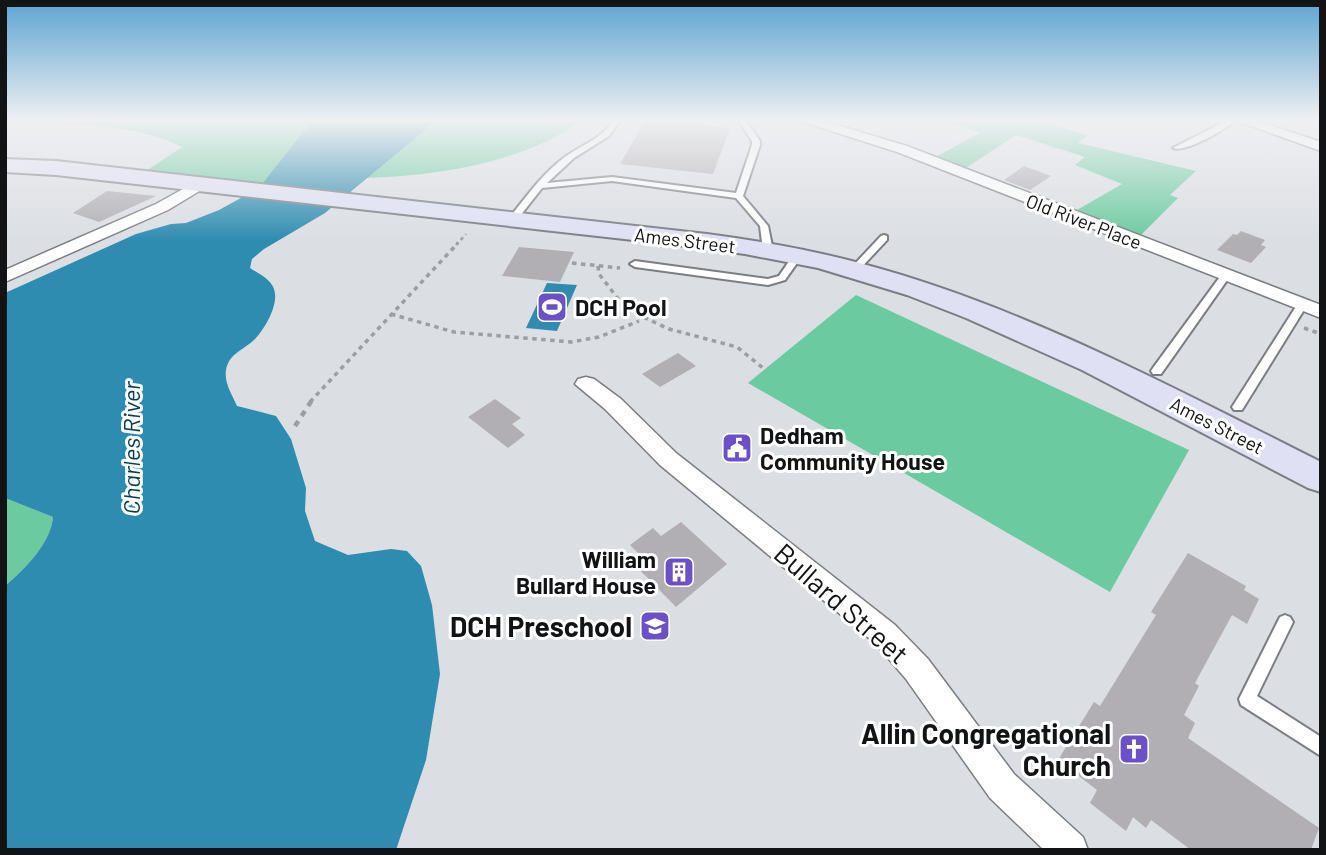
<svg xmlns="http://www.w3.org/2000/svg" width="1326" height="855" viewBox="0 0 1326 855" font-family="Barlow,sans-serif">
<rect width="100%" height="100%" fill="#dbdee3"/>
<g fill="#6bcaa0">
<path d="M 5,121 L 379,121 L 302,189 L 146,171 L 182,147 C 132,121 66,126 11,122 L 5,125 Z"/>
<path d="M 429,121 L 582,121 C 519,164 440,175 365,178 Z"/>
<polygon points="947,121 1041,121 1088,135 1078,143 1196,171 1170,195 1178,198 1141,235 1077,210 1122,184 1075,165 1085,157 1016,135 966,168 937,156 980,133"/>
<polygon points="856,295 1189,450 1110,592 748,383"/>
<path d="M 5,498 L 53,517 C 51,543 25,569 5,586 Z"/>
</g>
<g fill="#2d8cb0">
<path d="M 317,121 L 436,121 L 325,213 L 264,249 L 252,259 L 250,268 C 257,273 267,277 272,285 C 282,300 266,327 255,339 C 244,350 229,353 226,370 C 224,383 232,394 237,406 L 276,416 L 291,439 L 306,488 L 305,511 L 315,541 L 348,555 L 391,549 L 407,551 L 421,566 L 432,605 L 440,674 L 426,760 L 396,850 L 5,850 L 5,586 C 25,569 51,543 53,517 L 5,498 L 5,293 L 136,234 L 171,224 L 186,223 L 219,210 L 259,188 L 304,131 Z"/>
<polygon points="547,283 577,285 557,331 526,328"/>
</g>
<g fill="#b1afb4">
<polygon points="645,121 701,121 699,125 730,128 713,174 620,164"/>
<polygon points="1024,166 1051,176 1030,190 1004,180"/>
<polygon points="107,191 156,196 99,222 73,213"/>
<polygon points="1241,231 1265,240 1261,245 1266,247 1251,263 1217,250 1233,234 1237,235"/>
<polygon points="519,247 574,252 560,282 502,276"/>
<polygon points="678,353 696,366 660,387 642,374"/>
<polygon points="495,399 521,418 512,424 525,435 508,448 468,417"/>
<polygon points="681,522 727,564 676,607 631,561 640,555 630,545 653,528 661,536"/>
<polygon points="1188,553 1246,586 1244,590 1259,599 1247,624 1232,615 1195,683 1199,686 1184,715 1195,723 1188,738 1319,828 1311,850 1191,850 1151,820 1146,828 1133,817 1126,831 1090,803 1097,790 1058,760 1094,702 1100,706 1156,615 1151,612"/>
</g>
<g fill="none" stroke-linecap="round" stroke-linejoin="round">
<g stroke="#7a7e82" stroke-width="4">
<g id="lane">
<path d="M 613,121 L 620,121 L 609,136 L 574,158 L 547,183 L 612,177 L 736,193 L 752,145 L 752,141 L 739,121 L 746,121 L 760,141 L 760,145 L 743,196 L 768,226 L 773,251 L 771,253 L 765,253 L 763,251 L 760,226 L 736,198 L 612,181 L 542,188 L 516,221 L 510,221 L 510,217 C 526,197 541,176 561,160 C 578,146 600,141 613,121 Z"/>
<path d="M 1226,121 L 1235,121 C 1224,130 1185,153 1173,148 Z"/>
<polygon points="884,235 887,236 887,240 857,272 851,272 851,268 881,236"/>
<polygon points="797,253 802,256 785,280 768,285 635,267 630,264 635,261 768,279 779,276 794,254"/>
<polygon points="1225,273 1230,276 1161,374 1153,374 1151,371 1153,368 1222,274"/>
<polygon points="1302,302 1307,305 1242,410 1234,410 1232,407 1234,404 1297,305"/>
<polygon points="1285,615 1290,617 1293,622 1257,696 1321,737 1321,756 1241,705 1239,699 1280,617"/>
</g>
</g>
<g stroke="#7a7e82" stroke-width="3">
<g id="street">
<polygon points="800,121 824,121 907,146 1321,305 1321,318 897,152"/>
<polygon points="1237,121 1258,121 1321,142 1321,151"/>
<polygon points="201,179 206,181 209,184 206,187 168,210 5,282 5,270 156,204"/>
<polygon points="586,377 594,379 621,399 676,453 895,625 928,659 1014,774 1083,837 1088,850 1044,850 990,798 906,679 875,643 660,465 605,409 575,384 578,379"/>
</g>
</g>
<g stroke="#7a7e82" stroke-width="4">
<path id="secondary" d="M 5,159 L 56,161 L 707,234 C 760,241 812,250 863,264 C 1024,307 1173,388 1321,462 L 1321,492 L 1308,488 L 1082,370 L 966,318 L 907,295 L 818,268 L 745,254 L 669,244 L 56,175 L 5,172 Z"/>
</g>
<polyline stroke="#9c9ea2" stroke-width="2.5" stroke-dasharray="3.5 3.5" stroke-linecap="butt" points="456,245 466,234"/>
<g stroke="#9c9ea2" stroke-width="3.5" stroke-dasharray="4.5 4.5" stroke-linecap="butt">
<polyline points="572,263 620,268"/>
<polyline points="598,266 599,274 626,309 669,329 737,347 763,368"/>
<polyline points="391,314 454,332 571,342 599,337 639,321"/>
<polyline points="1304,328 1321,334"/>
<polyline points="310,402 458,243"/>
</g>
<polyline stroke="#9c9ea2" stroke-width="4.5" stroke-dasharray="6 6" stroke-linecap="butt" points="295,426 312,400"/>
<use href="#lane" fill="#fff" fill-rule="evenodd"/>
<use href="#street" fill="#fff" fill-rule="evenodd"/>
<use href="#secondary" fill="#dfe0f4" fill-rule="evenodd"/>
</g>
<linearGradient id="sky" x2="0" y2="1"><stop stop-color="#5da4d2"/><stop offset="0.5" stop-color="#eff0f2"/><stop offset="1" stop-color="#eff0f2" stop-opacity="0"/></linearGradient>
<rect width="1326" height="241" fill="url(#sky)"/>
<defs>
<g id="stadium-square" transform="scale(1.575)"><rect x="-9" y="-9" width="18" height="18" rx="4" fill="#6b50c9" stroke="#fff"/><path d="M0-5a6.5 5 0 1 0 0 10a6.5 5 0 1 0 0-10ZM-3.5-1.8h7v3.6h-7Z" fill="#fff"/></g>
<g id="civic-square" transform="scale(1.575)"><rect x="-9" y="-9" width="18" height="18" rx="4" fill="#6b50c9" stroke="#fff"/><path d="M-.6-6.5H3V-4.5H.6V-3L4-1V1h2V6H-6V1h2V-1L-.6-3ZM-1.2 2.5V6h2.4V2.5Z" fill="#fff"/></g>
<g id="building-square" transform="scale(1.575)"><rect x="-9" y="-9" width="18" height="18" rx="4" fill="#6b50c9" stroke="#fff"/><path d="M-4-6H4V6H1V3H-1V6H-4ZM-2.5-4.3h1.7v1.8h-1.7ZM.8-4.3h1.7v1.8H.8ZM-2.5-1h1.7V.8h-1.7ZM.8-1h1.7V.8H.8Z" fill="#fff"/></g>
<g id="school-square" transform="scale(1.575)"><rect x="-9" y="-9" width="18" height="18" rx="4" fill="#6b50c9" stroke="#fff"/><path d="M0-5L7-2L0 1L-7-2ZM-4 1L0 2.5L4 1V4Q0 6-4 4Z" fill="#fff"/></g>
<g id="church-square" transform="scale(1.575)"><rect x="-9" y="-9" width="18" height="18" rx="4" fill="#6b50c9" stroke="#fff"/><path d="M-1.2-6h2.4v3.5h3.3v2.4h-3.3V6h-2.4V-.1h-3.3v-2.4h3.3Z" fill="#fff"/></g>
</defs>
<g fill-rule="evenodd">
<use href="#stadium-square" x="552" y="307"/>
<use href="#civic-square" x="737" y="448"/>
<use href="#building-square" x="679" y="572"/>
<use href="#school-square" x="655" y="626"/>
<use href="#church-square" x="1134" y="749"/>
</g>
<g text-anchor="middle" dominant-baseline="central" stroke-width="6" stroke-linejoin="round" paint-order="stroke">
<g font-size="19" fill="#121315" stroke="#fff">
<text transform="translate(1084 221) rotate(21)">Old River Place</text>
<text transform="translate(685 240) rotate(7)">Ames Street</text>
<text transform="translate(1217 425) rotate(27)">Ames Street</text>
</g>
<g font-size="23" font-weight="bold" fill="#121315" stroke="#fff" text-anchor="start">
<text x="575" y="307">DCH Pool</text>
<text x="760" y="435">Dedham<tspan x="760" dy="26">Community House</tspan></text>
<text x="656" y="559" text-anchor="end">William<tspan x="656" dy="26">Bullard House</tspan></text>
</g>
<g font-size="24" font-style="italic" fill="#053d51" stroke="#fff">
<text transform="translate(130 448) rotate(-90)">Charles River</text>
</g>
<g font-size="28" fill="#121315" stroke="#fff">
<text transform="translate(842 603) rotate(41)">Bullard Street</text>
</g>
<g font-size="28" font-weight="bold" fill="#121315" stroke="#fff" text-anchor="end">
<text x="632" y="626">DCH Preschool</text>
<text x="1111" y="733">Allin Congregational<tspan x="1111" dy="32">Church</tspan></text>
</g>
</g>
<rect width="1326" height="855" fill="none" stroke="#121315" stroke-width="14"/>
</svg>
